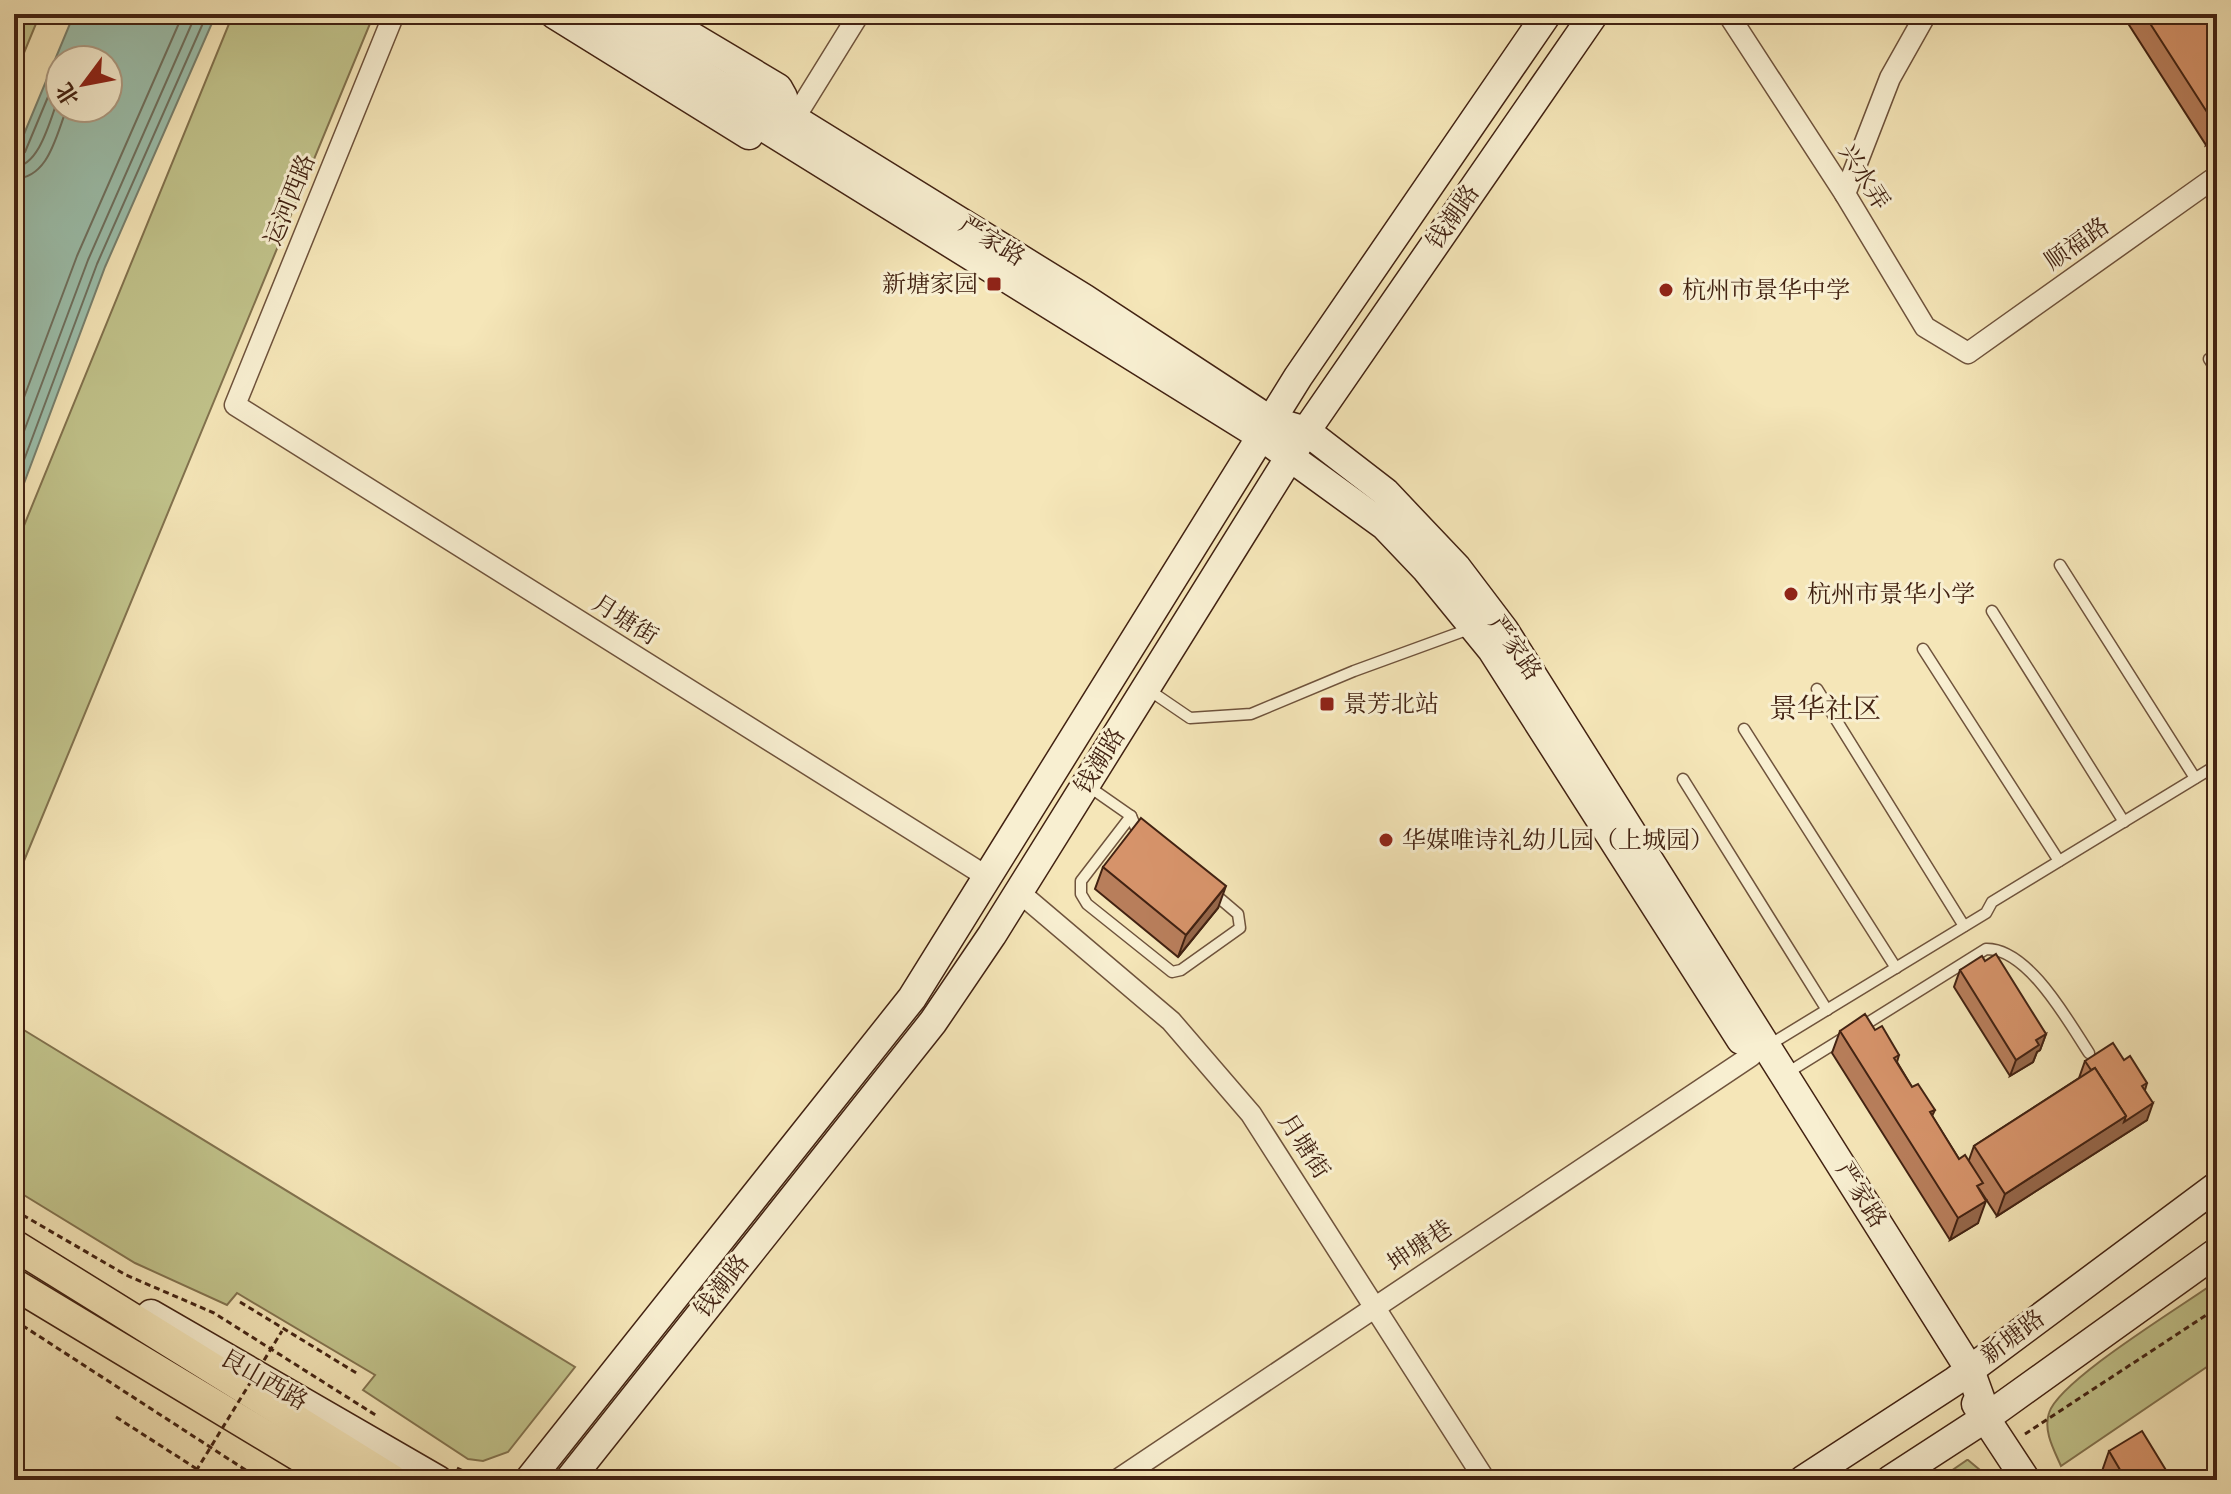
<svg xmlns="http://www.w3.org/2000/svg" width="2231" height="1494" viewBox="0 0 2231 1494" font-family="Cardo,'Noto Serif SC',serif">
<rect width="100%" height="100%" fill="#f5e6b8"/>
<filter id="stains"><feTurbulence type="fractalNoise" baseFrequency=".0025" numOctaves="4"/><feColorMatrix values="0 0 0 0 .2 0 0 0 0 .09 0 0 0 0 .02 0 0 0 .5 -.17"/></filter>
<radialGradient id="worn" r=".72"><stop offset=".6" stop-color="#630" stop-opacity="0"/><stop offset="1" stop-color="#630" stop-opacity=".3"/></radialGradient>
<g fill="#c1c38b" stroke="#82724e" stroke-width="2">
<polygon points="14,14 40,14 14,77"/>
<polygon points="233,14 374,14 14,885 14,550"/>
<polygon points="14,1024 575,1367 508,1452 483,1461 468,1459 363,1390 375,1375 237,1293 227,1305 135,1263 14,1189"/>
<path d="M 2217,1281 L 2217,1360 L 2061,1466 C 2054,1450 2043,1431 2049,1413 C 2059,1380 2184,1305 2217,1281 Z"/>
<polygon points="1968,1460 1992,1480 1938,1480 1967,1460"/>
</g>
<path fill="#9cc0ad" stroke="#78816f" stroke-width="2" fill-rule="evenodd" d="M 74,14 L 216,14 L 105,267 L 14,510 L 14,158 ZM 60,60 L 108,60 L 108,108 L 60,108 Z"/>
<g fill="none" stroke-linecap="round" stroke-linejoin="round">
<g stroke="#6f7160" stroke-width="2">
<polyline points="14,157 25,152 60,68"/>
<path d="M 14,167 C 41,166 51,115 60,94"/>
<path d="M 14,179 C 49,178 56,135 67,108"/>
<polyline points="14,424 77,256 183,14"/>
<polyline points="14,458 88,260 196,14"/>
<polyline points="14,487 97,264 207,14"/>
</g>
<g stroke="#6f533c" stroke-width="13">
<g id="lane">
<polyline points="2209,359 2217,371"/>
<polyline points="2060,565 2195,778"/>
<polyline points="1992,611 2124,822"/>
<polyline points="1923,649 2059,861"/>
<polyline points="1146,688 1190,718 1251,714 1354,671 1472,628"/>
<polyline points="1817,689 1964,926"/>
<polyline points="1744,729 1896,968"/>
<polyline points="1683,779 1827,1010"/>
<polyline points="1088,786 1131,816 1136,828 1144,835"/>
<polyline points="1131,816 1081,881 1081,894 1087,904 1172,972 1181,970 1240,928 1238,914 1211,891"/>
<path d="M 1858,1029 L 1986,949 C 2028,948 2068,1021 2089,1053"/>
<polyline points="1769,1045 1986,913 1992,902 2217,765"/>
<polyline points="1787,1073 1845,1037"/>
</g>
</g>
<g stroke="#6f533c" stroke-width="23">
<g id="street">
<polyline points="394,14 235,405 989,878"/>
<polyline points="1728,14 1845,194 1925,327 1968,353 2217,176"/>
<polyline points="794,119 859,14"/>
<polyline points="1845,194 1890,78 1926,14"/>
<polyline points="1019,892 1171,1021 1251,1114 1485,1480"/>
<polyline points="1117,1480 1751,1056"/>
</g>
</g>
<g stroke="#422212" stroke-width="31">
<g id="secondary">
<polyline points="554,14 749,135"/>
<polyline points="605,14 719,85 747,92 794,119 1085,299 1271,421 1306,431 1385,492 1457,568 1504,630 1970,1370 1987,1417"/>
<polyline points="654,14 778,88 783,97"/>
<polyline points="719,85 738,111 1261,436 1385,526 1425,568 1492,650 1741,1040"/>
<polyline points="151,1314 438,1480"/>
<polyline points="1976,1404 2026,1480"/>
<polyline points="529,1480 912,998 1298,377 1547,14"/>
<polyline points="569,1480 933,1022 992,935 1306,431 1594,14"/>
<polyline points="1803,1480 1955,1381 2217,1186"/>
<polyline points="1890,1480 1987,1417 2217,1252"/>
</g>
</g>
<g stroke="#422212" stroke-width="33">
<g id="primary">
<polyline points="14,1245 392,1480"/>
<polyline points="14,1284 339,1480"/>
</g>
</g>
<g stroke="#422212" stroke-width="3" stroke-dasharray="6 4" stroke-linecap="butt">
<polyline points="14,1210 126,1275 214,1313 377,1416"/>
<polyline points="240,1302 358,1374"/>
<polyline points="14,1320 261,1480"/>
<polyline points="116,1417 214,1480"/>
<polyline points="2025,1434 2217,1308"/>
<polyline points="457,1468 483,1480"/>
</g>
<use href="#lane" stroke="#f8efd1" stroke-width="10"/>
<use href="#street" stroke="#f8efd1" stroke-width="20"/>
<use href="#secondary" stroke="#f8efd1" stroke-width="28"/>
<use href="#primary" stroke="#f5e6b8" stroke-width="30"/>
<polyline stroke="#422212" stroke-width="3" stroke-dasharray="6 4" stroke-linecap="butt" points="196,1471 282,1331"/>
</g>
<g fill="#b87e5b" stroke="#422212" stroke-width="2">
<polygon points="2122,14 2217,14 2217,138 2206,145"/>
<polygon points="1103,867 1218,908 1178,957 1095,889"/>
<polygon points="1985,961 2046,1034 2040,1050 2037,1052 2033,1062 2010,1076 1954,987 1960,970"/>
<polygon points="1840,1031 1899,1055 1897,1062 1912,1087 1935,1110 1932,1116 1959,1159 1969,1160 1974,1146 2079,1078 2085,1061 2124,1060 2147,1083 2145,1090 2147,1120 1997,1216 1980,1190 1978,1223 1950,1240 1832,1053"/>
<polygon points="2109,1451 2172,1480 2105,1480 2101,1474"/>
</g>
<g fill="#96674a" stroke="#422212" stroke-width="2">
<polygon points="2217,120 2217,138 2206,145 2214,123"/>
<polygon points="1226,886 1218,908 1178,957 1186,935"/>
<polygon points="2046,1034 2040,1050 2037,1052 2033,1062 2010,1076 2016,1060 2036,1040"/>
<polygon points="2153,1103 2147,1120 1997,1216 2005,1194 2126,1116"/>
<polygon points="1986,1201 1978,1223 1950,1240 1958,1218"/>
</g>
<g fill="#d6936a" stroke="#422212" stroke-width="2">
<polygon points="2144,14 2217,14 2217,120 2214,123"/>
<polygon points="1141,818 1226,886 1186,935 1103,867"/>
<polygon points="1996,954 2046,1034 2036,1040 2039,1045 2016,1060 1960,970 1982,956 1985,961"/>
<polygon points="1865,1014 1875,1030 1882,1026 1899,1055 1894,1058 1912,1087 1918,1084 1935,1110 1930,1112 1959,1159 1965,1155 1983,1183 1977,1186 1986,1201 1958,1218 1840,1031"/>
<polygon points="2113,1043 2124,1060 2130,1056 2147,1083 2142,1086 2153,1103 2124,1122 2126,1116 2095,1068 2091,1070 2085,1061"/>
<polygon points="2095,1068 2126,1116 2005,1194 1974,1146"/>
<polygon points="2142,1431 2172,1480 2126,1480 2109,1451"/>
<polygon points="1205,1473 1209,1480 1194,1480"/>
</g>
<g fill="#8f2418" stroke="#f8efd1" stroke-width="3">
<rect x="986" y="276" width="16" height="16" rx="4"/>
<circle cx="1666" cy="290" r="8"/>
<circle cx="1791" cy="594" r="8"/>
<rect x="1319" y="696" width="16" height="16" rx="4"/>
<circle cx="1386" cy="840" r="8"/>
</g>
<g text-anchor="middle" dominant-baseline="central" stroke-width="6" stroke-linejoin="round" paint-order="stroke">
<g font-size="24" fill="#422212" stroke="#f8efd1">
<text transform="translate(1864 177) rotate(58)">兴水弄</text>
<text transform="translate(290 200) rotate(-68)">运河西路</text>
<text transform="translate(1453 217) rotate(-55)">钱潮路</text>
<text transform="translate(992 241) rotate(32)">严家路</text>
<text transform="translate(2077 244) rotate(-35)">顺福路</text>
<text transform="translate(625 620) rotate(32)">月塘街</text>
<text transform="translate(1515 648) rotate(55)">严家路</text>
<text transform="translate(1100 761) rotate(-58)">钱潮路</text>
<text transform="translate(1304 1146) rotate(57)">月塘街</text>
<text transform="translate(1861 1195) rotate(58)">严家路</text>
<text transform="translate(1420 1246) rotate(-34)">坤塘巷</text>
<text transform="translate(722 1286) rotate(-52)">钱潮路</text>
<text transform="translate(2013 1337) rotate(-37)">新塘路</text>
<text transform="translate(264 1380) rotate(30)">艮山西路</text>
</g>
<g font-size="24" fill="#422212" stroke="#f8efd1" text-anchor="start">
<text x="978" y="284" text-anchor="end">新塘家园</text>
<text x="1682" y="290">杭州市景华中学</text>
<text x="1807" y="594">杭州市景华小学</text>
<text x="1343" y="704">景芳北站</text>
<text x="1402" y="840">华媒唯诗礼幼儿园（上城园）</text>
</g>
<g font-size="28" fill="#422212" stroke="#f8efd1">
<text x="1825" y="709">景华社区</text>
</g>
</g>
<rect width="2231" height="1494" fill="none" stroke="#f5e6b8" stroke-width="48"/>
<rect x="16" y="16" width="2199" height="1462" fill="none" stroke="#422212" stroke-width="4"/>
<rect x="24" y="24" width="2183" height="1446" fill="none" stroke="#422212" stroke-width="2"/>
<g transform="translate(84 84) rotate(238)"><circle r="38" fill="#f8efd1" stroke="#af9d85" stroke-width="2"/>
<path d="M0-6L14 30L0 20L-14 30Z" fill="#8f2418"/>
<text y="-12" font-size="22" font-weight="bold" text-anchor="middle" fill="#422212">北</text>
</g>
<rect width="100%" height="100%" filter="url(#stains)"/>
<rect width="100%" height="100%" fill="url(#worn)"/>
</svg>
